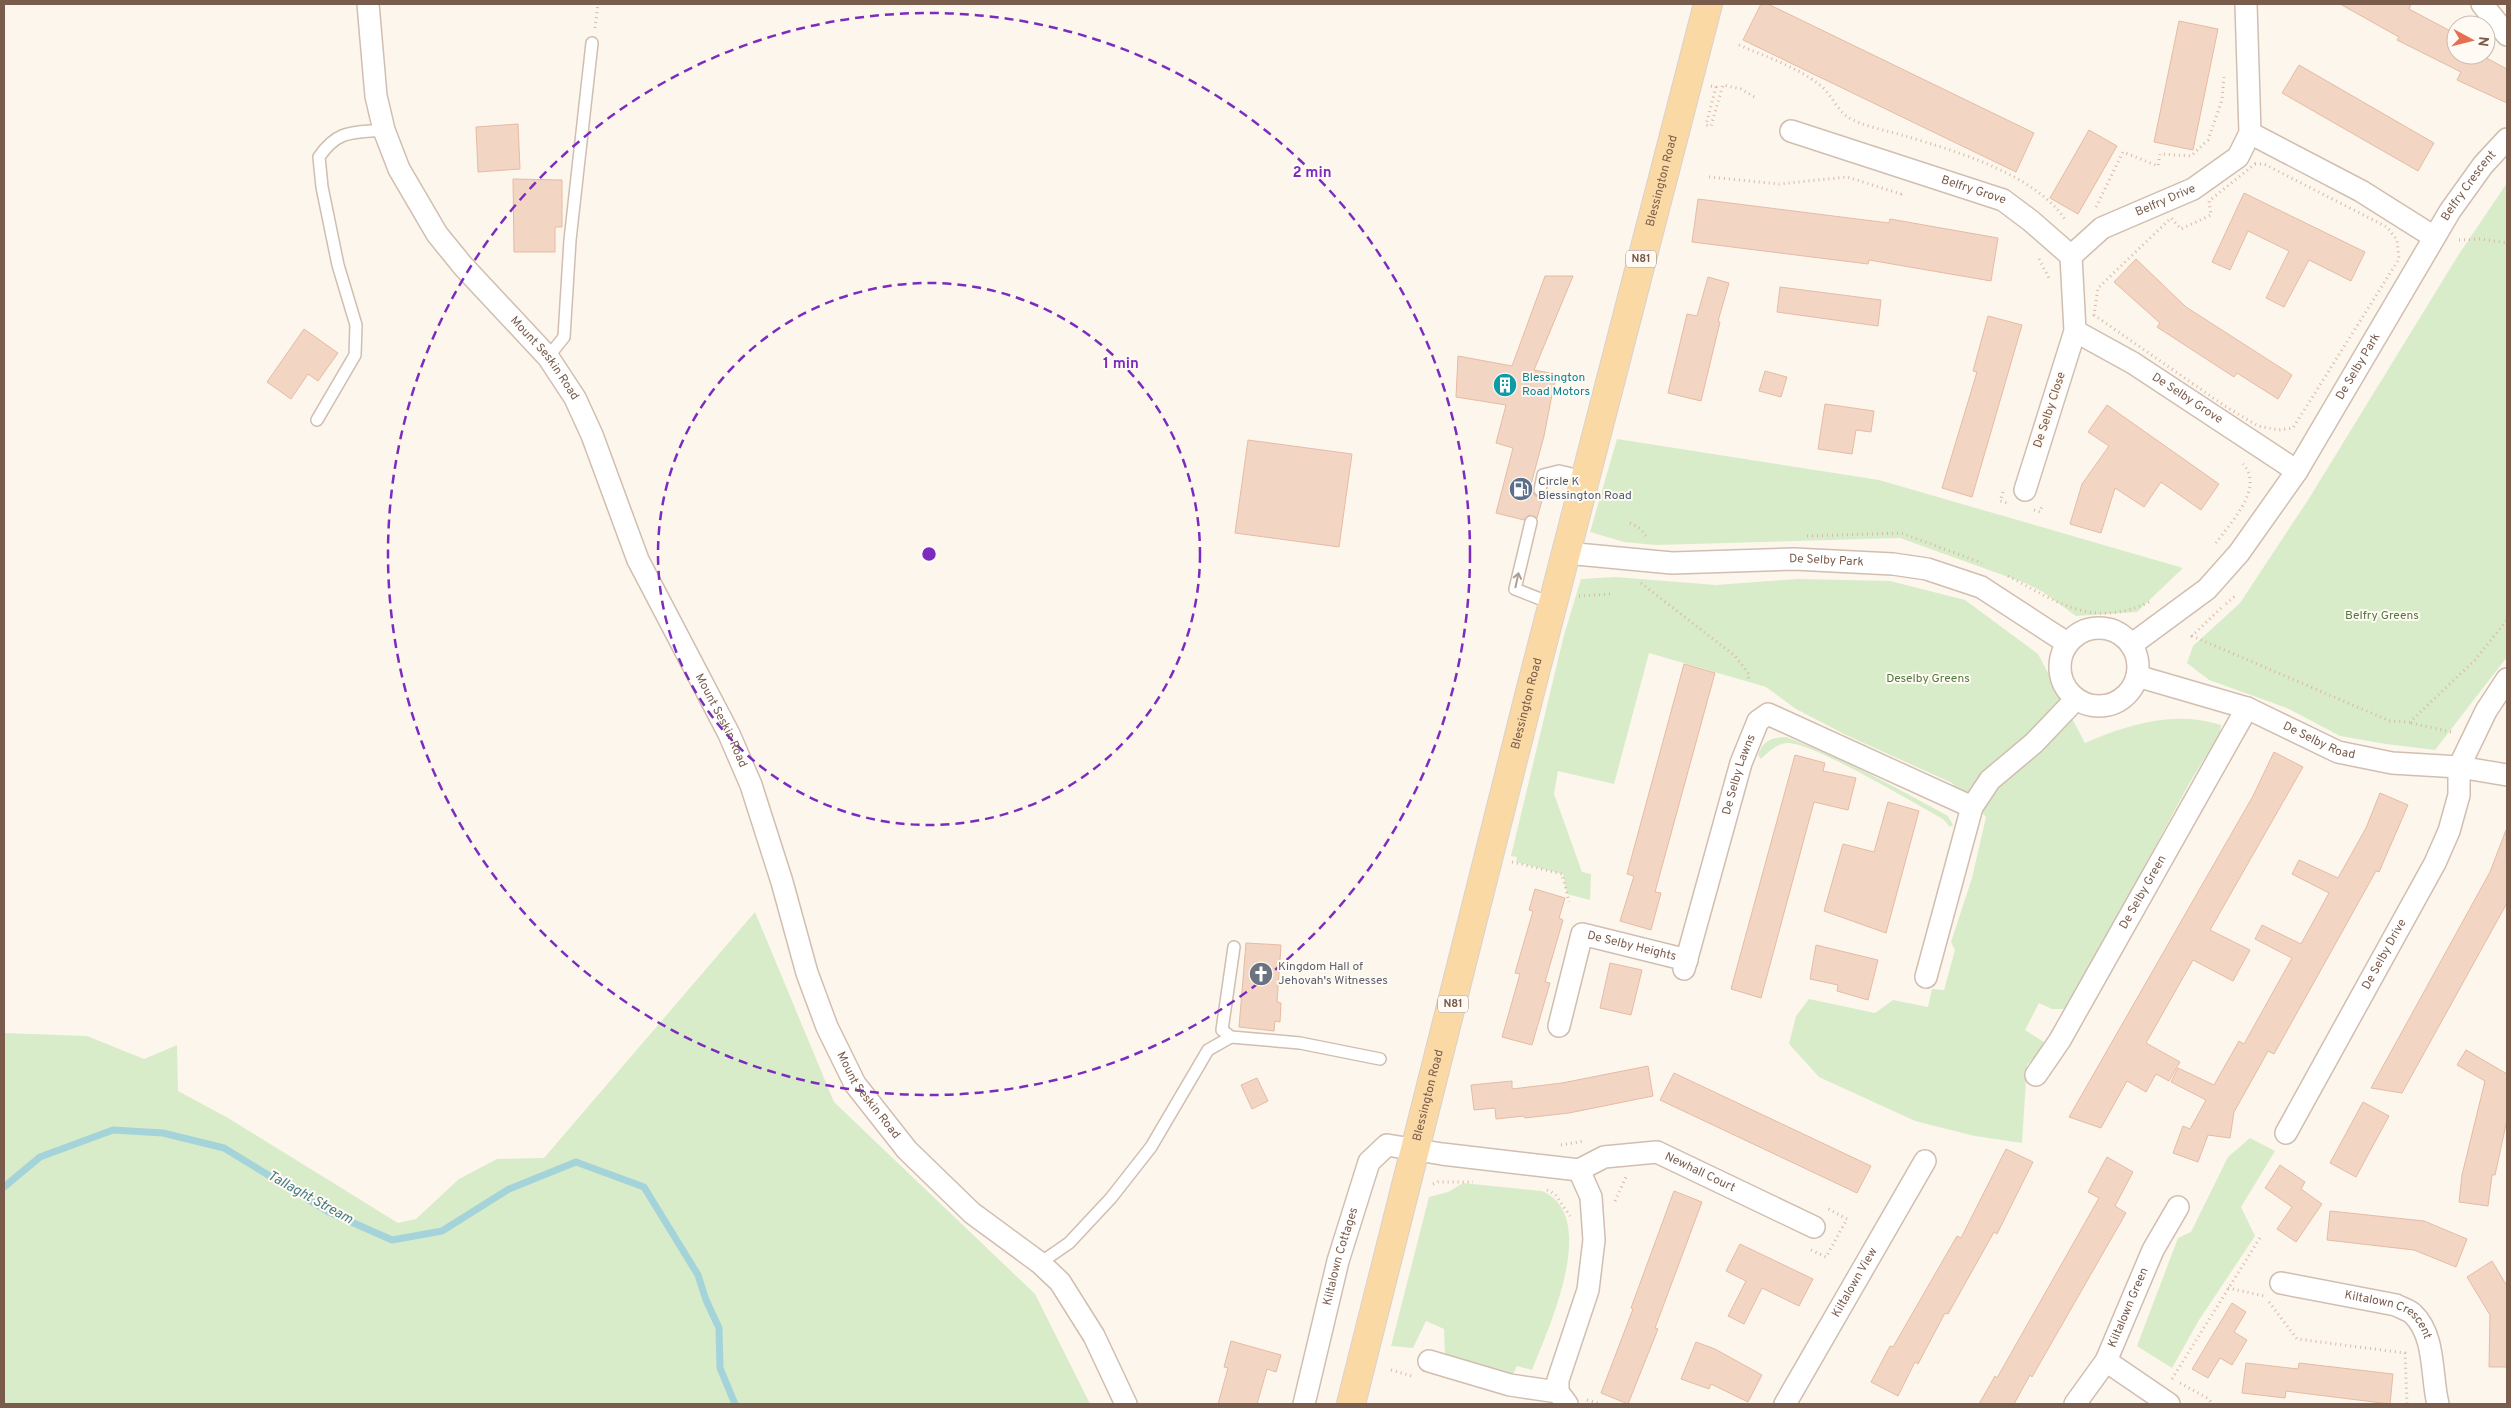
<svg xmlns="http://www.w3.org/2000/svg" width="2511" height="1408" viewBox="0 0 2511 1408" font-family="Overpass,sans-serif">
<rect width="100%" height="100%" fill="#fdf6ec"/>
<g fill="#d8ecc9">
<polygon points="2507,183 2507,657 2435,750 2386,744 2340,736 2287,708 2209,680 2187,663 2193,646 2240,603 2308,500 2459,254"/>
<polygon points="1617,439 1879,480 2183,568 2137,612 2076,616 2043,592 2025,583 1900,538 1656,545 1624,542 1590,532"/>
<path d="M 1615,577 L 1716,585 L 1798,579 L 1890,581 L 1965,600 L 2038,654 L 2085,743 C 2128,724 2175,710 2221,725 L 2220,733 L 2190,782 L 2067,1009 L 2052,1009 L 2039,1003 L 2025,1030 L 2047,1044 L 2027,1065 L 2022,1143 L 1975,1136 L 1915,1121 L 1819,1077 L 1789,1044 L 1796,1016 L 1809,999 L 1875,1013 L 1893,1000 L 1928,1007 L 1932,989 L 1944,990 L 1955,950 L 1951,942 L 1972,878 L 1986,817 L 1952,783 L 1846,735 L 1796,709 L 1766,687 L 1649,653 L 1614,784 L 1558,771 L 1554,794 L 1582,872 L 1591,874 L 1590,900 L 1567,894 L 1563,874 L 1516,862 L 1517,857 L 1511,856 L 1564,635 L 1581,579 Z"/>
<path d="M 1786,737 C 1843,758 1895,787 1948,816 L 1953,825 L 1950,827 L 1943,819 C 1915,804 1813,742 1787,743 C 1776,744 1768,752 1761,759 L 1758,755 C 1764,740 1770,738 1786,737 Z"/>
<polygon points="755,912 834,1102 1035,1294 1090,1404 4,1404 4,1033 87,1036 144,1059 177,1045 178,1091 228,1118 398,1223 416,1219 459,1179 497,1159 544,1158"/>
<polygon points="2250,1138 2275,1151 2241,1207 2255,1236 2199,1320 2172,1368 2137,1346 2178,1238 2191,1232 2228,1157"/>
<path d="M 1463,1183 L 1542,1191 C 1601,1216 1548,1329 1532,1370 L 1517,1366 L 1513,1374 L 1445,1355 L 1444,1329 L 1426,1321 L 1413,1348 L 1391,1346 L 1429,1197 L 1448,1192 Z"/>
</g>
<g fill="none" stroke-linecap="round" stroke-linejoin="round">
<polyline stroke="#a5d3da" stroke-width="7" points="4,1187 40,1157 113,1130 163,1133 224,1148 329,1212 392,1240 442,1231 509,1189 576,1162 644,1187 698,1275 706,1300 719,1328 720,1368 735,1404"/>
</g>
<g fill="#f3d5c3" stroke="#e6bba3">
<polygon points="1761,4 1768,4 2034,133 2016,172 1743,40"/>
<polygon points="2340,4 2411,4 2409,9 2456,34 2456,55 2481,55 2507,69 2507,103 2457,80 2461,72 2397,40 2399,37"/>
<polygon points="2179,21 2218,29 2193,150 2154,142"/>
<polygon points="2299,65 2434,143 2418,171 2282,93"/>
<polygon points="518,124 520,169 478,172 476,127"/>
<polygon points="2089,130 2117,146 2078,214 2050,198"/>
<polygon points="513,179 562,180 562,227 555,227 555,252 514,252"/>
<polygon points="2244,193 2365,252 2351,281 2309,260 2284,307 2266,298 2289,251 2248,231 2230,270 2212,262"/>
<polygon points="1698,199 1889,223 1890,219 1998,238 1991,281 1869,260 1868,264 1692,242"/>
<polygon points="2136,259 2186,307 2292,375 2278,399 2237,373 2234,377 2157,327 2160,323 2114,282"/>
<polygon points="1545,276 1573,276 1534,370 1556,374 1544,436 1530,488 1535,496 1543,497 1537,518 1529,515 1524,520 1496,513 1513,448 1496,443 1506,405 1456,397 1458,356 1512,366"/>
<polygon points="1708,277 1729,283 1718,321 1720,322 1701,401 1668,393 1687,314 1697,316"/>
<polygon points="1780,287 1881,300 1878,326 1777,312"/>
<polygon points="1988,316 2022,325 1972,497 1942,488 1977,372 1973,371"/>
<polygon points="304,329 338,353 318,381 308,374 291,399 267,382"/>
<polygon points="1765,371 1787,377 1781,397 1759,391"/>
<polygon points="1825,404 1874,411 1871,432 1856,430 1852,454 1818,449"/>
<polygon points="2107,405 2219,484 2201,510 2161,482 2144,507 2115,488 2101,533 2070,524 2082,484 2109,446 2088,432"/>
<polygon points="1248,440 1352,454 1339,547 1235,533"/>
<polygon points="1684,664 1715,673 1655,892 1661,893 1651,930 1620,921 1634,876 1627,874"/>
<polygon points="2274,752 2303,767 2210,930 2250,950 2233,981 2193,960 2146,1043 2180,1062 2169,1081 2156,1074 2146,1092 2127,1081 2101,1128 2069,1117 2253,796"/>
<polygon points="1795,755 1825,763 1823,771 1856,778 1848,810 1814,802 1761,998 1731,989"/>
<polygon points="2380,793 2408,805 2379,872 2376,871 2274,1054 2268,1051 2257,1071 2234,1112 2230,1138 2208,1135 2198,1162 2173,1153 2183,1126 2190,1129 2206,1100 2171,1082 2178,1068 2214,1085 2239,1041 2244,1044 2292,958 2255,939 2262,925 2301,944 2329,893 2292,874 2299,860 2338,878 2366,828"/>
<polygon points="1888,802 1919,811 1886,933 1824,911 1843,844 1874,852"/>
<polygon points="2506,830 2507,903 2402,1093 2371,1088 2490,872"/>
<polygon points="1535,889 1565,898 1559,918 1563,920 1545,982 1550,983 1532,1045 1502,1037 1520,974 1515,973 1533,911 1529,910"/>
<polygon points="1246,943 1281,945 1277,1002 1281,1003 1280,1022 1275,1021 1274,1031 1239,1027"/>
<polygon points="1816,945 1878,960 1868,1000 1837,991 1838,985 1810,979"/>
<polygon points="1610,963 1642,970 1631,1015 1600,1008"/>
<polygon points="2466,1050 2507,1074 2507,1120 2495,1175 2492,1175 2488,1206 2459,1202 2462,1175 2485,1081 2457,1065"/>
<polygon points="1648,1066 1653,1096 1569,1113 1525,1118 1524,1116 1496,1119 1495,1108 1474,1110 1471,1085 1512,1081 1512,1089 1562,1083"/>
<polygon points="1674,1073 1871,1166 1857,1193 1660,1100"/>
<polygon points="1257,1078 1268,1101 1252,1109 1241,1085"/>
<polygon points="2363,1102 2389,1116 2356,1177 2330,1163"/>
<polygon points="2006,1149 2033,1162 1997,1234 1994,1232 1948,1314 1945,1313 1918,1364 1915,1362 1898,1396 1871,1382 1890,1346 1893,1347 1957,1236 1961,1238"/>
<polygon points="2107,1157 2133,1172 2115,1206 2126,1213 2032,1377 2030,1375 2014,1404 1979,1404 1995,1376 1997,1378 2099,1198 2088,1192"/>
<polygon points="2280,1165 2305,1182 2301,1189 2322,1204 2296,1242 2277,1229 2292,1207 2265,1188"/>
<polygon points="1674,1191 1702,1202 1655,1328 1658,1329 1628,1404 1601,1393 1633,1309 1631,1308"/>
<polygon points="2330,1211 2424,1221 2467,1239 2456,1267 2414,1250 2327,1240"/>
<polygon points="1740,1244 1813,1279 1799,1306 1762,1288 1744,1324 1728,1316 1746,1281 1726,1271"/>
<polygon points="2492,1261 2507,1286 2507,1367 2489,1367 2490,1315 2467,1277"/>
<polygon points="2232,1303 2246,1312 2234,1332 2247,1340 2232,1365 2220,1358 2208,1378 2192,1369"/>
<polygon points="1231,1341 1281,1355 1276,1372 1267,1369 1257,1404 1218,1404 1228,1368 1224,1367"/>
<polygon points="1696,1342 1715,1349 1762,1375 1748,1402 1711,1384 1709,1389 1681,1379"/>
<polygon points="2246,1363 2298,1369 2299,1363 2393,1374 2390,1404 2286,1391 2285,1398 2242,1393"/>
</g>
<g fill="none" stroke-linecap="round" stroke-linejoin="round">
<g stroke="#d1beb0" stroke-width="14">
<g id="lane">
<polyline points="548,357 564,337 570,240 592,43"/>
<path d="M 317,420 L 355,355 L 356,325 L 338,265 L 322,187 L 319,157 C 338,129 353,133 384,130"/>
<polyline points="1540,490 1543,475 1559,471 1585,477"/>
<polyline points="1531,522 1515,589 1553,604"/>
<polyline points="1234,947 1222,1030 1231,1037 1300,1043 1380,1059"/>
<polyline points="1040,1263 1069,1243 1111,1198 1151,1147 1208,1050 1231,1037"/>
</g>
</g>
<g stroke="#d1beb0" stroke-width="24">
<g id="street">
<path id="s1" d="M 368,4 L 376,96 L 384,130 L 399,169 L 437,234 L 463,266 L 548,357 L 575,398 L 592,435 L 638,560 L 729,734 L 751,785 L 782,882 L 807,973 L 827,1027 L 855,1084 L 907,1150 L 972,1213 L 1040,1263 L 1060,1282 L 1094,1336 L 1126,1404"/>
<polyline points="2482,4 2507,35"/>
<path id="s2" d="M 1791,131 L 2003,200 L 2031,221 L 2071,256 L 2075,331 L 2025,490"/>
<polyline points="2250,133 2361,191 2434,237"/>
<path id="s3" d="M 2071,256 L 2102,228 L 2193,189 L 2238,157 L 2250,133 L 2246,4"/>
<path id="s4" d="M 2075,331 L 2133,363 L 2297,471"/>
<path id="s5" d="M 1566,553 L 1672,563 L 1794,559 L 1893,564 L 1927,569 L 1981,587 L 2067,643"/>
<circle cx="2099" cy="667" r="39"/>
<path id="s6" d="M 2131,645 L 2207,589 L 2239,553 L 2297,471 L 2450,211 L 2483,165 L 2507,139"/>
<path id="s7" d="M 2137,676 L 2247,708 L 2338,752 L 2392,763 L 2459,767 L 2507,775"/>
<path id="s8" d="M 1684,969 L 1741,763 L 1758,721 L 1768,714 L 1972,807"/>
<polyline points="1926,977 1972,807 1990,780 2034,743 2076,699"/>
<path id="s9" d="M 1559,1026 L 1582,934 L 1687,960"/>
<path id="s10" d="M 2036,1075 L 2060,1040 L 2247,708"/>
<path id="s11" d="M 2286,1133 L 2435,863 L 2449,831 L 2459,795 L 2459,767 L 2486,711 L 2507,679"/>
<path id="s12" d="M 2281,1283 L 2396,1305 C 2401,1308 2409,1310 2413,1314 C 2436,1336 2431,1377 2438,1404"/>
<polyline points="1429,1361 1510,1385 1558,1392"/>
<polyline points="2106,1361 2169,1404"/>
<path id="s13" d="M 1304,1404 L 1338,1261 L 1369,1162 L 1387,1145 L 1442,1154 L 1579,1170 L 1604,1157 L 1657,1152 L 1814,1227"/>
<polyline points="1567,1404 1558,1392 1558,1380 1588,1290 1594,1240 1591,1197 1579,1170"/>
<path id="s14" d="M 1785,1404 L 1925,1161"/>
<path id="s15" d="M 2075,1404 L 2106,1361 L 2153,1250 L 2178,1207"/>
</g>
</g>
<g stroke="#dad1cd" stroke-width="30">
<g id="primary">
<path id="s16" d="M 1351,1404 L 1531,688 L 1708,4"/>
</g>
</g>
<g stroke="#d9b8a5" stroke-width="3" stroke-dasharray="1 4" stroke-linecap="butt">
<polyline points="595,28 598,4"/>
<path d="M 1739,45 C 1766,57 1798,67 1821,86 C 1831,94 1837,110 1848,117 C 1861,126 1889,131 1905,136 C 1956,151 2037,175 2066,221"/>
<polyline points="1711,86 1716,87 1706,125 1711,126 1723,85 1741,89 1756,98"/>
<polygon points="2255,164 2264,164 2387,227 2397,240 2399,259 2293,428 2279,430 2258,426 2225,406 2094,315 2098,288 2171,218 2181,229 2211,215 2209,201"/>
<polyline points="1709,177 1779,184 1847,177 1901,194 1903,191"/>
<polyline points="2096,207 2123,152 2158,166 2160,154 2191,156 2208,140 2222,100 2224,76"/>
<polyline points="2459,240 2481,239 2507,243"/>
<polyline points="2039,259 2050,280"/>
<polyline points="2003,492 2000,501 2007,503"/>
<polyline points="2034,510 2040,512 2043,504"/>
<polyline points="1630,523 1641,529 1648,539"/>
<polyline points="1807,536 1901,533 1982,563"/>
<path d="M 2216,543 C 2230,523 2265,488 2243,464"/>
<path d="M 2008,576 C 2057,602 2094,630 2151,601"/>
<polyline points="1641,583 1735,656 1749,674 1748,681"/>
<polyline points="1579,596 1611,594"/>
<polyline points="2226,604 2235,596"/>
<polyline points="2221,608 2192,636 2390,721 2410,722 2475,660 2507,620"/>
<polyline points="2411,723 2451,732"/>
<polyline points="1512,862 1562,874 1569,902"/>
<polyline points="1561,1145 1585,1141"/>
<polyline points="1433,1184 1438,1182 1473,1182"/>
<polyline points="1547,1190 1555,1194 1570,1216"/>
<polyline points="1615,1201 1626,1177"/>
<polyline points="1811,1250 1826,1257 1847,1219 1827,1208"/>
<polyline points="2228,1288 2264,1296"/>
<polyline points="2269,1302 2297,1339 2405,1353 2407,1404"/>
<polyline points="1391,1370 1412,1376"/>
<polyline points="2172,1379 2261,1236"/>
<polyline points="2180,1383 2209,1399 2212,1404"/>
<polyline points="1587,1400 1601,1404"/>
</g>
<use href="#lane" stroke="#fff" stroke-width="11"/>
<use href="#street" stroke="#fff" stroke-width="21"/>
<use href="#primary" stroke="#fbd9a5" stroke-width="28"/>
</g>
<defs><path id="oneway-shaft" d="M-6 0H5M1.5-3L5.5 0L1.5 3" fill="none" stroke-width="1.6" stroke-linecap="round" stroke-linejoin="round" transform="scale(1.25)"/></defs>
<use stroke="#af9d94" href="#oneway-shaft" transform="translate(1517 580) rotate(-78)"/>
<g fill="none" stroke="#7b2cbf" stroke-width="2.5" stroke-dasharray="9 6">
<circle cx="929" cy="554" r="271"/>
<circle cx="929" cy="554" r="541"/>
</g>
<defs>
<g id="building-disc" transform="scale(1.25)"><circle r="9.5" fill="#0f9aa8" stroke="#fffaf3"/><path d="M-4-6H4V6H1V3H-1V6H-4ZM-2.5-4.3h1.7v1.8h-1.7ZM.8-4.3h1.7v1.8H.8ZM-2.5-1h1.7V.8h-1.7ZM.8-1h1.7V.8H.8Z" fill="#fff"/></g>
<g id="fuel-disc" transform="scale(1.25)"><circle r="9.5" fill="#5c6f8a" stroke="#fffaf3"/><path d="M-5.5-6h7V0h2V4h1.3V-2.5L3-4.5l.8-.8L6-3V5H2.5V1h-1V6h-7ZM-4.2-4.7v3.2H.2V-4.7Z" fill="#fff"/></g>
<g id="church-disc" transform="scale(1.25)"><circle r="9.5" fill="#6b7280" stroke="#fffaf3"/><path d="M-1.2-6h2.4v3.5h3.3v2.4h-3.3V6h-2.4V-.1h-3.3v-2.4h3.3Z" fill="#fff"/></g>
</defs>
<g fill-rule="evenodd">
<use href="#building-disc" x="1505" y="385"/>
<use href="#fuel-disc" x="1521" y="489"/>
<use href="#church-disc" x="1261" y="974"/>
</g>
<g text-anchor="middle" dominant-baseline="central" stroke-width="4" stroke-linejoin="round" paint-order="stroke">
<g fill="#fffaf3" stroke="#a28b7f" stroke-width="1">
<rect x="1626" y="250.5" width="30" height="17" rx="4"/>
<rect x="1438" y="995.5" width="30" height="17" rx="4"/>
</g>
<g font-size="11" font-weight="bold" fill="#7a5c4d">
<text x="1641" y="259">N81</text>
<text x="1453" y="1004">N81</text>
</g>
<g font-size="12" fill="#7a5c4d" stroke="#fffaf3">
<text stroke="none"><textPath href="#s16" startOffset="1262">Blessington Road</textPath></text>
<text stroke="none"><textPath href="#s6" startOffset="576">Belfry Crescent</textPath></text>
<text stroke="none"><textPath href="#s2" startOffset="192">Belfry Grove</textPath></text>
<text stroke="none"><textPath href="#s3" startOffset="111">Belfry Drive</textPath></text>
<text stroke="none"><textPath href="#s1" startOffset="409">Mount Seskin Road</textPath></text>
<text stroke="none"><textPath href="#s6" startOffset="364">De Selby Park</textPath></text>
<text stroke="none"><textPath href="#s4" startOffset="131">De Selby Grove</textPath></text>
<text transform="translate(2050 410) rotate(-72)">De Selby Close</text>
<text stroke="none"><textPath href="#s5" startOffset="261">De Selby Park</textPath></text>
<text stroke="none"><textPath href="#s16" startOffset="722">Blessington Road</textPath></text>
<text stroke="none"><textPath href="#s1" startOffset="814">Mount Seskin Road</textPath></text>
<text stroke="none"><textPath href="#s7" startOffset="194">De Selby Road</textPath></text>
<text stroke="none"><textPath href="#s8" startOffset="202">De Selby Lawns</textPath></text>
<text stroke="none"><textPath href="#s10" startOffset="212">De Selby Green</textPath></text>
<text stroke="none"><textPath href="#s9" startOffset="146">De Selby Heights</textPath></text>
<text stroke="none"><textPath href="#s11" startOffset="204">De Selby Drive</textPath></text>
<text stroke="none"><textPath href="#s1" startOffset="1219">Mount Seskin Road</textPath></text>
<text stroke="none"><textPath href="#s16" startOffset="318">Blessington Road</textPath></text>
<text stroke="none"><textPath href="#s13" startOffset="598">Newhall Court</textPath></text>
<text stroke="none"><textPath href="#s13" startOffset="152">Kiltalown Cottages</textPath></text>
<text stroke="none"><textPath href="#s14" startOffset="140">Kiltalown View</textPath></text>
<text stroke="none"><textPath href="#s15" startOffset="111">Kiltalown Green</textPath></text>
<text stroke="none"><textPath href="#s12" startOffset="115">Kiltalown Crescent</textPath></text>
</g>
<g font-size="12" fill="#0d838f" stroke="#fffaf3" text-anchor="start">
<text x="1522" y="378">Blessington<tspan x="1522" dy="14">Road Motors</tspan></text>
</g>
<g font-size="12" fill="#4e5e75" stroke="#fffaf3" text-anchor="start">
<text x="1538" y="482">Circle K<tspan x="1538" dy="14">Blessington Road</tspan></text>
</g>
<g font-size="12" fill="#537a41" stroke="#fffaf3">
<text x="2382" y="616">Belfry Greens</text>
<text x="1928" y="679">Deselby Greens</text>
</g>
<g font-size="12" fill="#5b616d" stroke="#fffaf3" text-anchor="start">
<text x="1278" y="967">Kingdom Hall of<tspan x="1278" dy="14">Jehovah's Witnesses</tspan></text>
</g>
<g font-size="14" font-style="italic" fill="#437c86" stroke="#fffaf3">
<text transform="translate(310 1198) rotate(29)">Tallaght Stream</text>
</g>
</g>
<circle cx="929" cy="554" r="8" fill="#7b2cbf" stroke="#fffaf3" stroke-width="2.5"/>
<g font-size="15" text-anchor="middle" font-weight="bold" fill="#7b2cbf" stroke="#fffaf3" stroke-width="4" stroke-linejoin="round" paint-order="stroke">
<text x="1312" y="177">2 min</text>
<text x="1121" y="368">1 min</text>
</g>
<rect width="2511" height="1408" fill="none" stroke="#7a5c4d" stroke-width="10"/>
<g transform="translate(2471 40) rotate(97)"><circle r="24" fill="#fffaf3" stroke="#cabbb1"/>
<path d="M0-4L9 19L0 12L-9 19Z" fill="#e76f51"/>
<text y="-8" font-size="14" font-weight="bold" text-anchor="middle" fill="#7a5c4d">N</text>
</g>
</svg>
